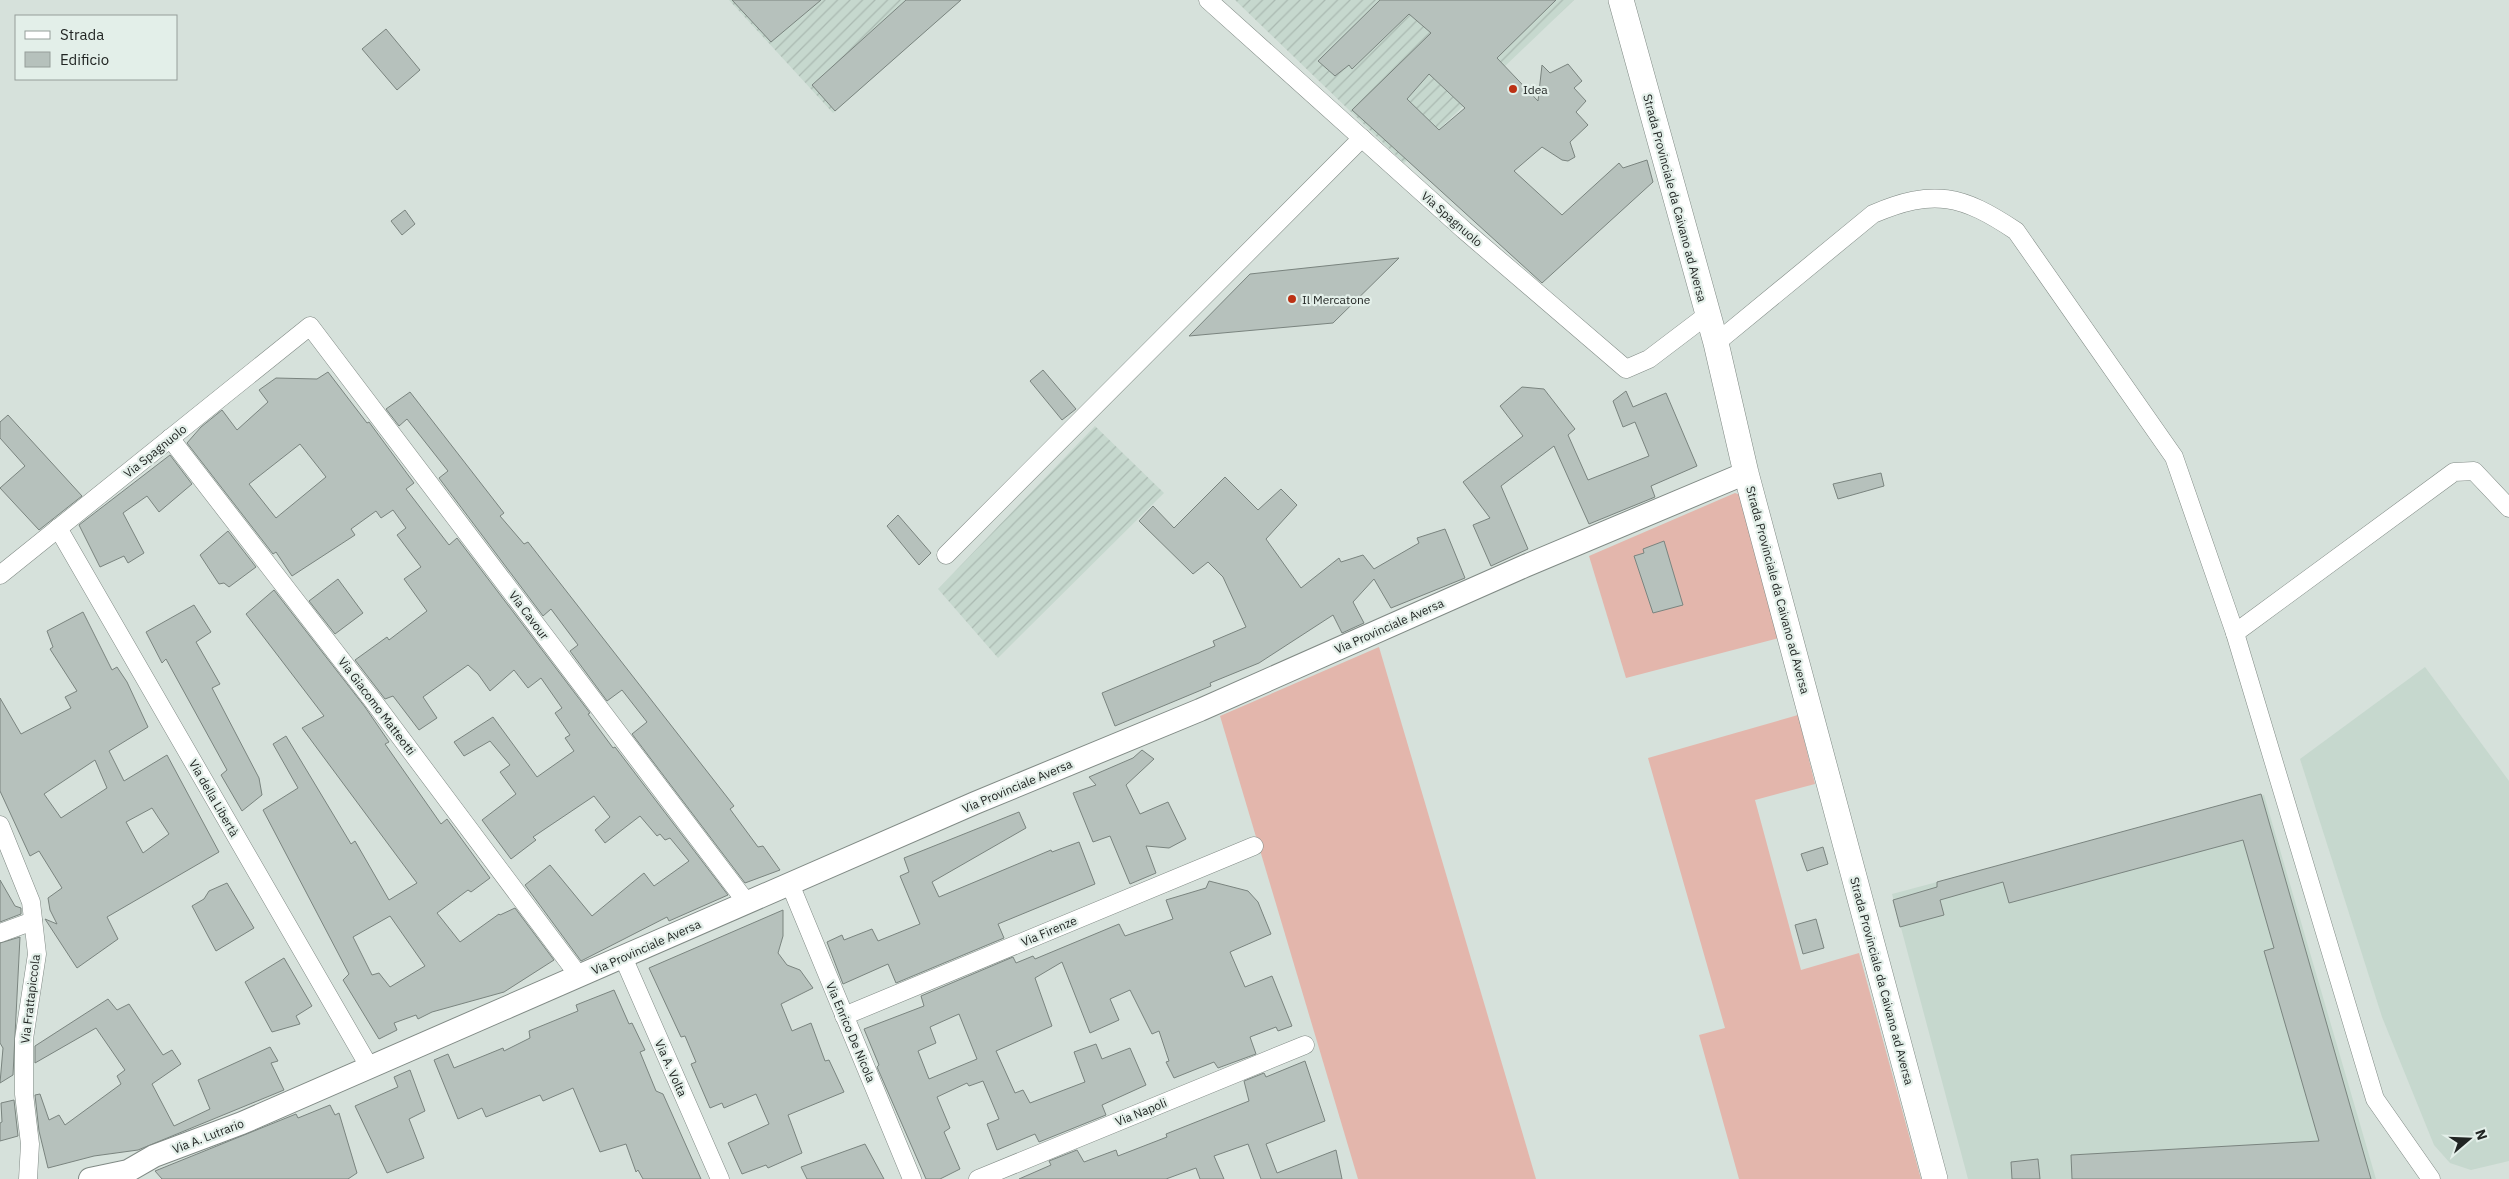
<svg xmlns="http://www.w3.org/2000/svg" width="2509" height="1179" viewBox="0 0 2509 1179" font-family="'IBM Plex Sans',sans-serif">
<defs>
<pattern id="industrial-furrows" width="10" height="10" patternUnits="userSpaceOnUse" patternTransform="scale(1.25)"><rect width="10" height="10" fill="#c6d8ce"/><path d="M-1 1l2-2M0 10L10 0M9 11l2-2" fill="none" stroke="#aab9b1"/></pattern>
</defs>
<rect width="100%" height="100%" fill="#d6e1db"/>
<g fill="#c6d8ce">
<polygon points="2425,667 2509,781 2509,1161 2471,1170 2450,1163 2434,1145 2382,1017 2300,759"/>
<polygon points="2264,795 2376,1179 1968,1179 1892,894"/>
</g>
<g fill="url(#industrial-furrows)">
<polygon points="729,0 961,0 833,113"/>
<polygon points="1235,0 1574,0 1404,163"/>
<polygon points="1095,426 1164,493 998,658 938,589"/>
</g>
<g fill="#e3b6ac">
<polygon points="1735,493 1741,495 1779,638 1626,678 1589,556"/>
<polygon points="1379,647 1536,1179 1358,1179 1220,716"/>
<polygon points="1798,715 1815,784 1755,800 1801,970 1859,953 1921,1179 1739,1179 1699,1035 1725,1028 1648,758"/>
</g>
<g fill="#b6c1bc" stroke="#7a847f" fill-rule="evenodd">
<polygon points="732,0 821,0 771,42"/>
<polygon points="906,0 961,0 835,111 812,85"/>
<path d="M 1380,0 L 1556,0 L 1497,58 L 1538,101 L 1542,65 L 1550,73 L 1568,64 L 1582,81 L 1574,88 L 1586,101 L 1576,112 L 1588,125 L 1570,142 L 1575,157 L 1568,161 L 1562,160 L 1542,147 L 1514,171 L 1562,215 L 1619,163 L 1623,168 L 1647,160 L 1653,182 L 1542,283 L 1352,110 L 1431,33 L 1409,14 L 1352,69 L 1349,65 L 1335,76 L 1318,61 ZM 1429,74 L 1465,108 L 1439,130 L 1407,99 Z"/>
<polygon points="386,29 420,70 397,90 362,49"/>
<polygon points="405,210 415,224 402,235 391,221"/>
<polygon points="1399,258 1333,323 1189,336 1250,274"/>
<polygon points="1043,370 1076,409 1062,420 1030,381"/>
<path d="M 328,372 L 367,423 L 369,422 L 414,483 L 406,489 L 449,545 L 457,538 L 590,713 L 588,714 L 613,748 L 615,747 L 728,895 L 669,921 L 667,917 L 581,961 L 525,885 L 550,865 L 592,916 L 644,873 L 654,886 L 689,861 L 670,838 L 665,840 L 660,834 L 657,836 L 640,816 L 605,843 L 595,830 L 610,817 L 594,796 L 533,837 L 536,840 L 511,859 L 482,820 L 516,794 L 500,772 L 510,765 L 490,741 L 464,756 L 454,742 L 493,717 L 537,777 L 574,751 L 565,738 L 570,735 L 555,713 L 562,708 L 541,678 L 528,688 L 514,670 L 490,691 L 478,674 L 468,665 L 423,697 L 437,718 L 419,730 L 393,696 L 385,699 L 355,660 L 387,637 L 389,640 L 427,611 L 404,579 L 421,567 L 397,535 L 406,528 L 393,510 L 381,518 L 376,511 L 351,529 L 355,535 L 292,576 L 276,552 L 273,554 L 187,443 L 201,427 L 222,410 L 237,430 L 268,402 L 259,390 L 276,378 L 317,379 ZM 300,444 L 326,477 L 276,518 L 249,484 Z"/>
<polygon points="1522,387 1544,389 1575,429 1568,435 1588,480 1649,456 1635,422 1623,427 1613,401 1626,391 1633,407 1666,393 1697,466 1651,486 1655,497 1589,524 1554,446 1501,486 1528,549 1491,566 1473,525 1490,518 1463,482 1523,436 1500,406"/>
<polygon points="410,392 504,513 500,516 524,544 528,542 734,806 730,809 758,847 763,846 780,870 745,883 632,734 647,722 622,690 607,701 570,651 578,645 551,609 543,616 439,478 448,471 407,419 399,426 386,409"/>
<polygon points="8,415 82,496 39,530 0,488 25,466 0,438 0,422"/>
<polygon points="170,455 192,484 159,512 147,496 123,513 144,553 128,563 124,556 100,567 79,525"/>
<polygon points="1881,473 1884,486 1838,499 1833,484"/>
<polygon points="1225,477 1258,510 1281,489 1297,505 1266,539 1301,588 1339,558 1341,562 1363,555 1374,569 1419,543 1417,538 1445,529 1465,578 1391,608 1374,579 1353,602 1364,623 1342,633 1333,615 1259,663 1210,683 1211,686 1115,726 1102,693 1215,646 1213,641 1246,627 1223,577 1208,562 1193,574 1139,521 1153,506 1174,528"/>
<polygon points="898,515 931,553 919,565 887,526"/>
<polygon points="228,531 256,567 229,587 224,583 219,584 200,555"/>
<polygon points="1664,541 1683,605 1653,613 1634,556 1644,553 1643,549"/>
<polygon points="338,579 363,613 335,634 309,601"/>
<path d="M 274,590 L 365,707 L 389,742 L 385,744 L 441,824 L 447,819 L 490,878 L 471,892 L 468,890 L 437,913 L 460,942 L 499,914 L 500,915 L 515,908 L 554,960 L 504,992 L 432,1012 L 418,1019 L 416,1015 L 394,1023 L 397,1030 L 379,1039 L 343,980 L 349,974 L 263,810 L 298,788 L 273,744 L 286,736 L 351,844 L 355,841 L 389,900 L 417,883 L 302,728 L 324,716 L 246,614 ZM 390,916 L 425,966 L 390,987 L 379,973 L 372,975 L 353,937 Z"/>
<polygon points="194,605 211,632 196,642 220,684 212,688 259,778 262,795 242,811 221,775 227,770 166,659 162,663 146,632"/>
<path d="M 83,612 L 112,670 L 117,667 L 127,682 L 148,727 L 109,751 L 124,781 L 167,755 L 219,852 L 107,917 L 118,939 L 77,968 L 45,919 L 57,924 L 50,910 L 48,898 L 62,888 L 39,851 L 30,856 L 0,791 L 0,698 L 21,734 L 71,708 L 65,697 L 77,691 L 50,649 L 53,647 L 47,631 ZM 95,760 L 107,788 L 61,818 L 44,794 ZM 152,808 L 169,834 L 143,853 L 126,822 Z"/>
<polygon points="1142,750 1154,759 1126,785 1140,814 1168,802 1186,839 1169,848 1146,846 1156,873 1130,884 1110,836 1093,842 1073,793 1096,785 1089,777 1133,758"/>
<polygon points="2261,794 2371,1179 2072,1179 2071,1155 2319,1141 2264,951 2274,948 2243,840 2009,903 2003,882 1940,900 1944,915 1900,927 1893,900 1937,887 1937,882"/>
<polygon points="1019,812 1026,828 932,882 939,897 1051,850 1052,852 1079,842 1095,884 998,924 1004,938 896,983 888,964 843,984 827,942 842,935 844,940 872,929 878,941 920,924 900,876 909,872 904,858"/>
<polygon points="1823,847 1828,864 1807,871 1801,854"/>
<polygon points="0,880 15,906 21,908 21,914 0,922"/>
<path d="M 1209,881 L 1248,891 L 1258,902 L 1271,934 L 1230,952 L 1245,987 L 1272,976 L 1292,1026 L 1278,1031 L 1276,1027 L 1250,1037 L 1256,1054 L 1218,1068 L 1214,1062 L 1174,1078 L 1166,1062 L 1169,1061 L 1159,1031 L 1152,1034 L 1130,990 L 1110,999 L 1119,1020 L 1090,1033 L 1062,962 L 1035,978 L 1052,1026 L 996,1051 L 1015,1093 L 1023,1090 L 1030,1103 L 1085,1082 L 1074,1052 L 1096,1044 L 1102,1059 L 1130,1048 L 1146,1085 L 1102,1105 L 1106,1115 L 1039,1142 L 1035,1134 L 997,1150 L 987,1124 L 999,1119 L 983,1081 L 969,1086 L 967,1083 L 937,1097 L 950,1128 L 944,1132 L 960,1169 L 940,1179 L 926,1179 L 877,1067 L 879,1065 L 864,1029 L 924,1006 L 921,996 L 1013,957 L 1016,963 L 1033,956 L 1035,959 L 1119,924 L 1125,936 L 1173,919 L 1166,900 L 1206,888 ZM 959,1014 L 977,1059 L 929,1079 L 918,1051 L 936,1043 L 930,1027 Z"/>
<polygon points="227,883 254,928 216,951 192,906 204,899 209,891"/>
<polygon points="783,910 783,936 778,953 787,965 800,970 813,988 781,1004 792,1031 811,1023 825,1061 829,1060 844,1092 788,1115 802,1153 768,1168 766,1165 742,1174 728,1143 769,1124 756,1094 724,1108 722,1103 710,1108 691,1064 696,1062 685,1036 681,1037 649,968"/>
<polygon points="1816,919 1824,948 1803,954 1795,925"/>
<polygon points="20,937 13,1075 0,1083 3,1048 0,1043 0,943"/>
<polygon points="284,958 312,1006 296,1016 300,1024 272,1032 245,982"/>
<polygon points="614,990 629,1024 632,1023 645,1050 640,1052 656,1091 663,1094 701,1179 643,1179 638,1170 636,1172 626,1144 600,1152 573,1088 543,1101 540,1095 486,1117 482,1108 458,1119 434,1060 448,1054 454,1068 503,1048 504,1051 530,1038 529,1031 578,1011 576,1005"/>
<polygon points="108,999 117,1010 129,1004 163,1055 172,1050 181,1064 152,1084 174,1126 210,1109 198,1080 270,1047 278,1061 271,1063 284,1090 138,1150 94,1156 48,1168 39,1131 35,1095 40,1094 49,1120 59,1115 65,1125 121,1084 117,1076 125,1070 96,1028 35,1063 35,1046"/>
<polygon points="1305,1061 1325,1121 1266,1144 1277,1173 1336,1150 1342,1179 1261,1179 1248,1144 1214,1156 1224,1179 1200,1179 1196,1168 1166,1179 1019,1179 1051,1165 1049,1161 1077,1150 1084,1162 1116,1150 1118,1156 1167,1137 1166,1134 1249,1101 1244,1081 1264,1073 1266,1077"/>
<polygon points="410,1070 425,1111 409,1119 424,1158 387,1173 355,1106 398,1087 394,1077"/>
<polygon points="14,1100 18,1136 0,1141 0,1123 2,1122 1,1103"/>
<polygon points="330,1105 335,1115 339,1113 357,1173 348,1179 162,1179 155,1171 296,1114 298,1118"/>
<polygon points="865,1144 884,1179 807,1179 801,1167"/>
<polygon points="2038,1159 2040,1179 2012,1179 2011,1162"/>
</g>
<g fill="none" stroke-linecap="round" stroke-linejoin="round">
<g stroke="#808a85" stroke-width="19">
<g id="minor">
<polyline points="1208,0 1464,230 1626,369 1649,359 1707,315"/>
<path d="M 1716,343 L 1873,214 C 1934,188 1962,195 2016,231 L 2174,457 L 2235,633 L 2375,1099 L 2431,1179"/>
<polyline points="170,438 374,702 579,976"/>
<polyline points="58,528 370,1068"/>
<polyline points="946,555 1362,138"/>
<polyline points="0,575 310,326 747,903"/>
<polyline points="2235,633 2454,472 2474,471 2509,508"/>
<polyline points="0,825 31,902 37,954 24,1039 24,1094 30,1144 28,1179"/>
<polyline points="790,884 912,1179"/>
<polyline points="0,933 33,921"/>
<polyline points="623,957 720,1179"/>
<polyline points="844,1016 1254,846"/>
<polyline points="978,1179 1305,1045"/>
</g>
</g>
<g stroke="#808a85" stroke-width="24">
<polyline id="tertiary" points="90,1179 128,1171 154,1156 242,1123 975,803 1200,710 1525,566 1746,473"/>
</g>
<g stroke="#808a85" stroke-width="26">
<polyline id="secondary" points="1621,0 1716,343 1746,473 1935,1179"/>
</g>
<use href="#minor" stroke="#fff" stroke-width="18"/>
<use href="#tertiary" stroke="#fff" stroke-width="22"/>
<use href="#secondary" stroke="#fff" stroke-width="25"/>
</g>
<g fill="#bc3114" stroke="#e3efe9" stroke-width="2">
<circle cx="1513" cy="89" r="5"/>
<circle cx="1292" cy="299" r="5"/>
</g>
<g text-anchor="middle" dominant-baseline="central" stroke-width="4.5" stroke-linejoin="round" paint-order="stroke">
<g font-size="12" fill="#212523" stroke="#e3efe9" text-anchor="start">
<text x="1523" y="89">Idea</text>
<text x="1302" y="299">Il Mercatone</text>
</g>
<g font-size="12" fill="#212523" stroke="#e3efe9">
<text transform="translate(1675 198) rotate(75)">Strada Provinciale da Caivano ad Aversa</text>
<text transform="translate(1452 219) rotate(41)">Via Spagnuolo</text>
<text transform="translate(155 451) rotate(-39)">Via Spagnuolo</text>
<text transform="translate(1778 590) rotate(75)">Strada Provinciale da Caivano ad Aversa</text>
<text transform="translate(529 615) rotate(53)">Via Cavour</text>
<text transform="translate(1389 626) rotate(-24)">Via Provinciale Aversa</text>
<text transform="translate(377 706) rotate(53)">Via Giacomo Matteotti</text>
<text transform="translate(1017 786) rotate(-23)">Via Provinciale Aversa</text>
<text transform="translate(214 798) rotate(60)">Via della Libertà</text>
<text transform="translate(1049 931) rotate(-23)">Via Firenze</text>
<text transform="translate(646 947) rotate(-24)">Via Provinciale Aversa</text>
<text transform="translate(1882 981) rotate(75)">Strada Provinciale da Caivano ad Aversa</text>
<text transform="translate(30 999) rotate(-83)">Via Frattapiccola</text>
<text transform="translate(851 1032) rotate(67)">Via Enrico De Nicola</text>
<text transform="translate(671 1068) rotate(66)">Via A. Volta</text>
<text transform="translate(1141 1112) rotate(-22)">Via Napoli</text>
<text transform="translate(208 1136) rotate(-21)">Via A. Lutrario</text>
</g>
</g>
<rect x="15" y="15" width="162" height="65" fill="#e3efe9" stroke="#959e9a"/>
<rect x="25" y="31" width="25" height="8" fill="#ffffff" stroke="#959e9a"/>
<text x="60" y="40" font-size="15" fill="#212523">Strada</text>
<rect x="25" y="52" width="25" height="15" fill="#b6c1bc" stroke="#959e9a"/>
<text x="60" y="65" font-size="15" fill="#212523">Edificio</text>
<g transform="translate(2469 1139) rotate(71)" stroke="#e3efe9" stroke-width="4" paint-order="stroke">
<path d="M0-4L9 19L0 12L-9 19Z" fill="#212523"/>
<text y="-8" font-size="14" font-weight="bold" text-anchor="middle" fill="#212523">N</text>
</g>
</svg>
